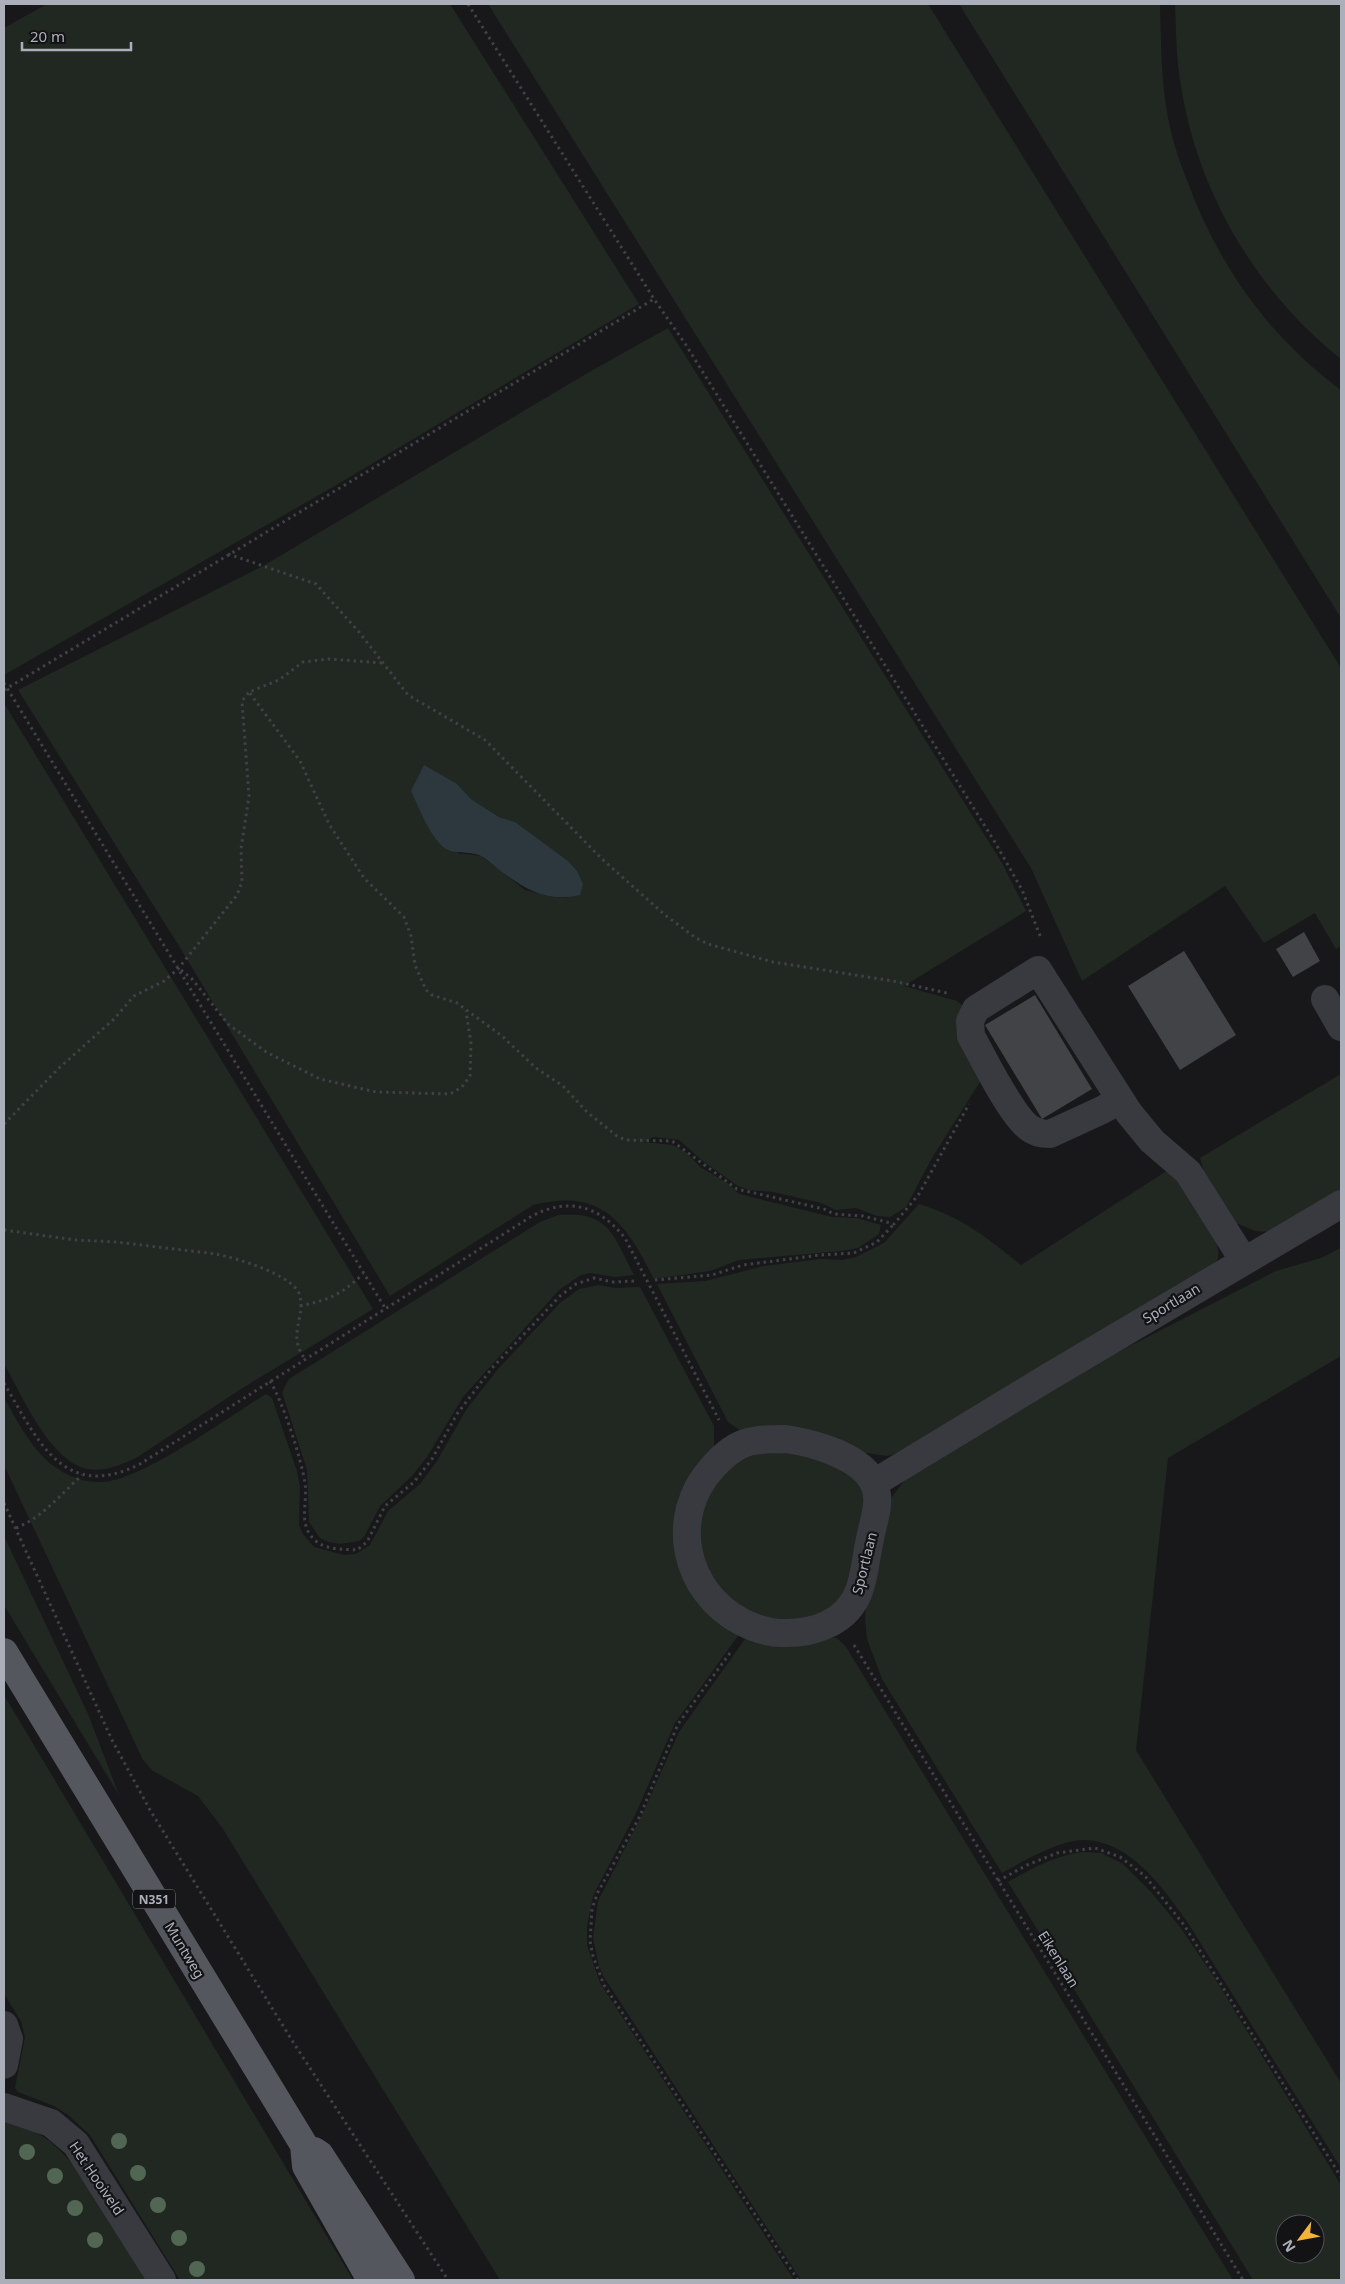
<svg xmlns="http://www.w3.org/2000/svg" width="1345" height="2284" viewBox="0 0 1345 2284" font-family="'Noto Sans',sans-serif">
<rect width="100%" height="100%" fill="#18181a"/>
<g fill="#202821" fill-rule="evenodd">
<polygon points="47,4 450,4 639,304 333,487 4,675 4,28"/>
<polygon points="488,4 928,4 1341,668 1341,946 1336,949 1315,913 1264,943 1225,886 1082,981 1031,868"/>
<path d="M 959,4 L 1160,4 C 1161,38 1161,72 1166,106 C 1170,133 1178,158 1188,183 C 1219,266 1269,337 1341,390 L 1341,618 Z"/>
<path d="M 1175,4 L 1341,4 L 1341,359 C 1253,289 1193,185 1179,72 C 1176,50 1176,26 1175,4 Z"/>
<path d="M 668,328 L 1002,863 L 1026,911 L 904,986 L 957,1001 L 968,1010 L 985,1074 L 932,1158 L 906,1207 L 890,1217 L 877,1216 L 856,1208 L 836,1210 L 821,1203 L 773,1192 L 749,1190 L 738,1186 L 704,1162 L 679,1140 L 653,1137 L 644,1142 L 673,1145 L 687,1153 L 700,1167 L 729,1184 L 739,1194 L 832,1217 L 857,1218 L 881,1225 L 879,1234 L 858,1248 L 841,1251 L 739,1260 L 710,1271 L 654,1279 C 626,1224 603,1187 533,1205 L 390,1296 L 179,946 L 18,690 L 263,566 L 591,371 ZM 457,784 L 471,799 L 499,817 L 515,822 L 568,898 L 552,897 L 525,890 L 481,856 L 457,853 Z"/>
<path d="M 4,703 L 373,1309 L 241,1389 L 136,1458 C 121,1465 104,1472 88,1469 C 50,1462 22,1395 4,1364 Z"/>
<polygon points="1341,1074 1341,1192 1274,1232 1255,1231 1236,1223 1208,1186 1200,1158"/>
<path d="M 1168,1170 C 1185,1187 1222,1233 1218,1258 C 1217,1261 1214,1265 1213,1269 L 898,1453 L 887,1456 L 749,1436 L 728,1422 L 657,1284 L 705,1281 L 764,1266 L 820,1259 L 842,1260 L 856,1257 L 884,1243 L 919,1204 C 963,1218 985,1236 1021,1265 Z"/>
<path d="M 558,1215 C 611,1211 613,1236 634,1275 L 615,1277 L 590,1273 L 581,1275 L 559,1290 L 463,1397 L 427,1457 L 412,1476 L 380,1506 L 364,1537 L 359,1541 L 340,1544 L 329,1542 L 320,1538 L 309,1522 L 307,1470 L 282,1392 L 289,1379 L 540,1222 Z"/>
<path d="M 1341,1248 L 1341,1356 L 1168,1458 L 1136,1750 L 1341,2083 L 1341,2168 L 1188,1923 C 1161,1884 1119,1826 1065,1843 C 1042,1850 1022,1862 1002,1873 L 882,1679 L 867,1639 L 865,1619 L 867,1592 L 882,1521 L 891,1498 L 905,1480 L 1023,1401 L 1276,1271 L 1321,1258 Z"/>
<path d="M 599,1285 L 615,1288 L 640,1287 L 714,1426 L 714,1447 L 678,1532 L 743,1629 L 675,1723 L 637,1811 L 593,1896 L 587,1927 L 587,1945 L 600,1983 L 794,2280 L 500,2280 L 223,1829 L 198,1796 L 153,1771 L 143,1760 L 4,1465 L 4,1398 C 16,1418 27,1441 44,1458 C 60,1473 80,1483 102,1482 C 141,1481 230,1416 266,1394 L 272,1398 L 297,1471 L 300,1487 L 299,1525 L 303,1534 L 314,1547 L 344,1555 L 356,1554 L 370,1545 L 388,1511 L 420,1484 L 437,1461 L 466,1410 L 498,1369 L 560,1303 L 579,1289 Z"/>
<polygon points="766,1447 815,1456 850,1473 861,1487 866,1513 847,1595 824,1614 772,1624 717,1593 697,1537 704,1493 727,1463"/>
<polygon points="4,1536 88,1714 119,1795 4,1605"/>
<polygon points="750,1632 837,1638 846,1647 1233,2280 801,2280 604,1977 599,1966 593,1938 598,1901 643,1813 679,1732"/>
<polygon points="4,1695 353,2280 180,2280 90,2135 68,2115 54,2106 18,2092 15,2088 25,2037 21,2021 4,1994"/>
<path d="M 1082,1852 L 1101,1853 L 1123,1864 L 1151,1892 L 1180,1927 L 1214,1977 L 1341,2185 L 1341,2280 L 1253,2280 L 1008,1882 C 1032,1868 1055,1856 1082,1852 ZM 1285,2224 L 1315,2224 L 1315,2254 L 1285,2254 Z"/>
<path d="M 4,2122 C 37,2129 51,2139 73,2165 L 146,2280 L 4,2280 Z"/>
</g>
<path fill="#2d373e" d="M 424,765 L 457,784 L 471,799 L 499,817 L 515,822 L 568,861 L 577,871 L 583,884 L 580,895 C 547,903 525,889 499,870 C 494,866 487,859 481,856 C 469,850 451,856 441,845 C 427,830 420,810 411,791 Z"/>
<g fill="#424347">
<polygon points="1304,932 1320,961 1293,977 1276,949"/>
<polygon points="1184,951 1236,1035 1180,1070 1128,986"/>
<polygon points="1035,995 1092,1089 1042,1119 985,1025"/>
</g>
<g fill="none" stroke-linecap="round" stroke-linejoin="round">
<g stroke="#3f4146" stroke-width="3" stroke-dasharray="2.5 4" stroke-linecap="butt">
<polyline points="468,4 654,299 686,345 996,844 1022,890 1041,938"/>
<polyline points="228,554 316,584 359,632 408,695 485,740 602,859 665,915 696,938 708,944 773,962 893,981 947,993"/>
<polyline points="382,663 329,659 303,662 279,680 249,692 300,761 329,824 364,878 404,917 411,936 415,965 426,990 432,995 457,1003 502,1036 536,1068 563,1086 587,1112 617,1136 626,1140 672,1141 737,1189 824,1209 834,1214 863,1216 894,1224 919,1194 969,1104"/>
<polyline points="4,683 385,1308"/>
<polyline points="4,690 654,299"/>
<polyline points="181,970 192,979 228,1024 266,1052 320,1079 376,1092 450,1094 462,1087 470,1076 471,1043 466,1011"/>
<polyline points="4,1124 59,1068 114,1019 134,996 164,981 178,969 237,895 242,882 241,849 249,796 242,701 249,692"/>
<path d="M 4,1230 L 76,1240 L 116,1242 L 216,1254 C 236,1258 295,1275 300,1296 C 305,1320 287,1335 305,1359"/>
<polyline points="655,1280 712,1275 743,1265 820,1255 854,1253 877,1242 894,1224"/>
<path d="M 300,1306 C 331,1299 339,1296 363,1274"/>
<path d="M 270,1381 C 283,1402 301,1458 305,1483 C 308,1504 297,1525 316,1541 C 325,1550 345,1549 357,1550 L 367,1542 L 385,1506 L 414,1482 L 432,1459 L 457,1414 L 492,1368 L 560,1296 L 576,1284 L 594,1278 L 613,1282 L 636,1281"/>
<path d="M 4,1383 C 37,1439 63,1503 140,1464 L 532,1216 C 570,1196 600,1207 625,1238 L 719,1420"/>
<polyline points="4,1503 112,1740 150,1810 293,2042 448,2280"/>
<path d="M 16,1528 C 43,1517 61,1494 82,1475"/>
<polyline points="854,1645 1243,2280"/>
<polyline points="730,1653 678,1724 640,1816 598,1892 592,1909 590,1941 593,1956 604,1985 798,2280"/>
<polyline points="998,1881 1027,1865 1057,1853 1095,1848 1120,1857 1145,1876 1184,1925 1341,2177"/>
</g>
<g stroke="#393a3f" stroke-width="28">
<polyline points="1325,999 1341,1027"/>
<path d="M 1120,1100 L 1102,1110 L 1050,1134 C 1042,1134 1035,1133 1028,1127 C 1010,1113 984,1059 971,1036 L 970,1021 L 976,1009 L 1038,970 L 1129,1113 L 1152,1141 L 1188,1172 L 1244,1261"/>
<path d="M 786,1439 C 813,1443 862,1456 874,1484 C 882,1501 873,1522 870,1539 C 866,1556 865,1575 859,1591 C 847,1623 813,1634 782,1633 C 768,1633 754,1628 742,1622 C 684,1592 668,1517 712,1468 C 721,1458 731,1448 745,1443 C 758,1439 772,1439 786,1439 Z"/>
<polyline points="874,1483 1047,1378 1341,1204"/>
<polyline points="4,2025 9,2039 4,2065"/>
<polyline points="4,2107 51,2123 76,2144 162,2280"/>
</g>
<g stroke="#55575e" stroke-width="28">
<polyline points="4,1652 304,2145 306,2166 371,2280"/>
<polyline points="314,2151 320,2155 401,2280"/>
</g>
</g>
<g fill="#526654">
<circle cx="119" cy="2141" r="8"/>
<circle cx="27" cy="2152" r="8"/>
<circle cx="138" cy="2173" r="8"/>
<circle cx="55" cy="2176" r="8"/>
<circle cx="158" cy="2205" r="8"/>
<circle cx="75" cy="2208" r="8"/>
<circle cx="179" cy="2238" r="8"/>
<circle cx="95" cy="2240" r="8"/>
<circle cx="197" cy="2269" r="8"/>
</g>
<g text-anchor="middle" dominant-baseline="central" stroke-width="4.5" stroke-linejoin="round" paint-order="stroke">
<rect fill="#131315" stroke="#7d8088" stroke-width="1" x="133" y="1889.5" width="42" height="19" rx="4"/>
<g font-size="12" font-weight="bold" fill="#aaafba">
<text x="154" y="1899">N351</text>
</g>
<g font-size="14" fill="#aaafba" stroke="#131315">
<text transform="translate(1171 1303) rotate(-31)">Sportlaan</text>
<text transform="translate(864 1563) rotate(-76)">Sportlaan</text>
<text transform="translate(185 1950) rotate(59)">Muntweg</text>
<text transform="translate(1059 1959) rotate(58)">Eikenlaan</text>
<text transform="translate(97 2178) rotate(56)">Het Hooiveld</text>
</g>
</g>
<rect width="1345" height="2284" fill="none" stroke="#aaafba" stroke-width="10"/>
<g transform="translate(1300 2239) rotate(238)"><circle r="24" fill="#131315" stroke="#4f5157"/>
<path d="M0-4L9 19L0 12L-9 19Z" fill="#f4b336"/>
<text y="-8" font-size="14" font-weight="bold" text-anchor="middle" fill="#aaafba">N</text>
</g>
<path d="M22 42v8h109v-8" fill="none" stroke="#aaafba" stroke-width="2.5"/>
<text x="30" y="42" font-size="15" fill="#aaafba" stroke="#131315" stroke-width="4" paint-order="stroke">20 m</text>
</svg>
